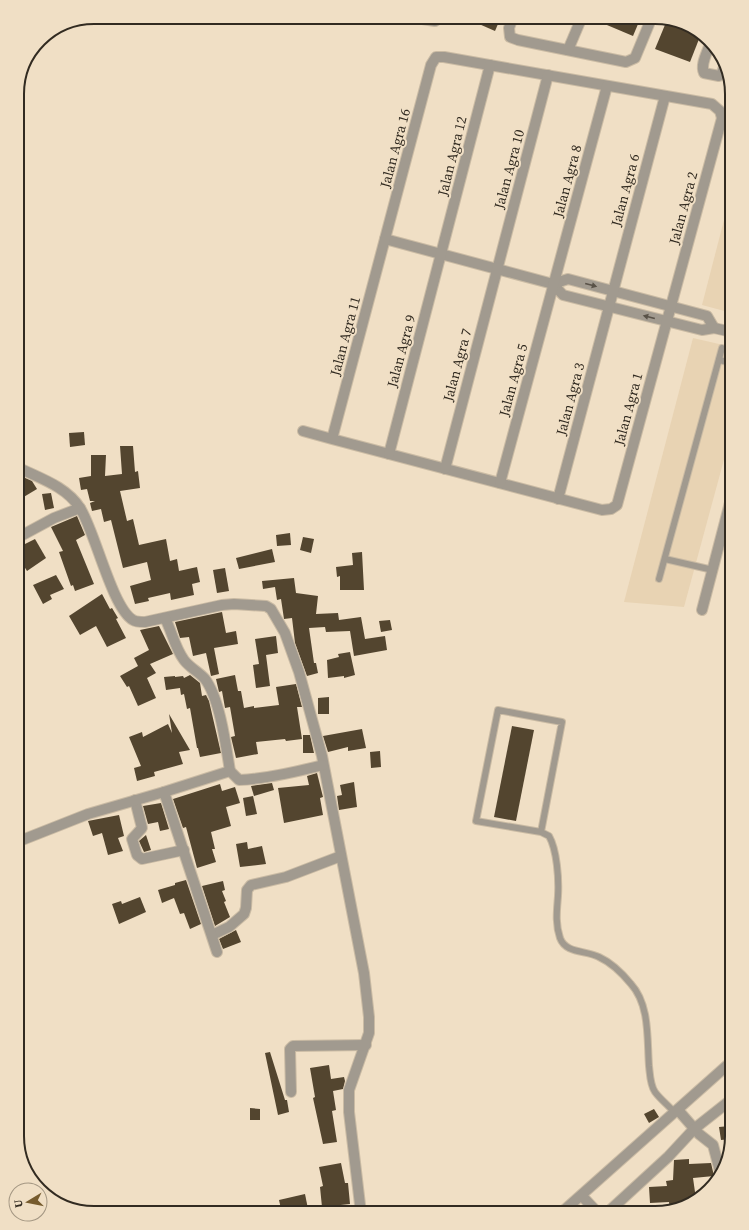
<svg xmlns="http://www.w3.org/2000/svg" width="749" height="1230" viewBox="0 0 749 1230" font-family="'Source Serif 4',serif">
<rect width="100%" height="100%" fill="#f0dfc5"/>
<g fill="#e8d3b3">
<polygon points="732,189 732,313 702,305"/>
<polygon points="693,338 732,347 732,430 684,607 624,602"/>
</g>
<g fill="#53452f">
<polygon points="463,17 501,17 495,31"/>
<polygon points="588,17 641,17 633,36"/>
<polygon points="667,20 698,30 701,34 690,62 655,49"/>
<polygon points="84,432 85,445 70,447 69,433"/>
<polygon points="120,446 133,446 135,472 138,471 140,488 120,491 127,521 133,519 139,545 166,539 170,561 177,559 179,571 197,567 200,582 192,584 194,595 171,600 170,593 148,598 149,601 135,604 130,586 151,580 147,562 123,568 111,520 104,522 101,509 92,511 90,503 95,501 90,501 87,489 81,490 79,478 91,476 91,455 106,455 105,476 122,474"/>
<polygon points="23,477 32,481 37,489 17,501 17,481"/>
<polygon points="51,493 54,508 45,510 42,494"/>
<polygon points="77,516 85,535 76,540 94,584 75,591 73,585 71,586 59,552 63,551 51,527"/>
<polygon points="290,533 291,545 277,546 276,535"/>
<polygon points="303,537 314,539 311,553 300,550"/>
<polygon points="35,539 46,558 27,571 17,555 17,548"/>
<polygon points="272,549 275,562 239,569 236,558"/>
<polygon points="362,552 364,590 340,590 340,576 337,577 336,567 353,565 352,553"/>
<polygon points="225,568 229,591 217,593 213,570"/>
<polygon points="56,575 64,589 50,595 52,599 43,604 33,585"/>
<polygon points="294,578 296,593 318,596 316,614 338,613 339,620 361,617 365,639 385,636 387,650 354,656 350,631 326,632 325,627 309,628 314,663 316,663 318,673 307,676 295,643 292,618 284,619 281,599 277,600 275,587 263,589 262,581"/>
<polygon points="102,594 110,609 112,608 118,618 116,619 126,638 107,647 96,626 80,635 69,616"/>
<polygon points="222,612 226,633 236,631 238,644 214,648 219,674 211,676 206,653 193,656 189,637 180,638 175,622"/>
<polygon points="390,620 392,630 381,632 379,621"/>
<polygon points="159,626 173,654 150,664 156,673 147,678 156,698 138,706 129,686 127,687 120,676 138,666 134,658 149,650 140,630"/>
<polygon points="276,636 278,653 266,655 270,686 256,688 253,665 259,664 255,639"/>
<polygon points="350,652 355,675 344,678 344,676 328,678 327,660 339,657 338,654"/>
<polygon points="190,675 200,683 202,696 206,695 209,701 221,753 200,757 198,748 197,748 190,708 187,709 184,694 181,695 180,688 166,690 164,677 175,676 175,677 183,676 184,678"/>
<polygon points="235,675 238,691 241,691 244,708 254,706 254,708 279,705 276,687 296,684 302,707 297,707 302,739 286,741 285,739 256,742 258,754 236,758 231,737 235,736 230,707 225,708 222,691 219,692 216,679"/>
<polygon points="329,697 329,714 318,714 318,698"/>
<polygon points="169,714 190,750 179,752 183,764 154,772 155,776 137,781 134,768 141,766 129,737 142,732 143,737 168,724 172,733"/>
<polygon points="512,726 534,730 516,821 494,817"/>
<polygon points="362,729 366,748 348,751 348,747 328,752 323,736"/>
<polygon points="303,735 310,735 314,753 303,753"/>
<polygon points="380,751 381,767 371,768 370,752"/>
<polygon points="317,773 323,797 320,798 323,815 284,823 278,788 309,785 307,776"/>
<polygon points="354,782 357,807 339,810 337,796 342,795 340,785"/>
<polygon points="272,783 274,790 254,796 251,786"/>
<polygon points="220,784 222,791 235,787 240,803 226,807 231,826 211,832 215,849 212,849 216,862 197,868 186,827 183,828 173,799"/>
<polygon points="253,796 257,814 246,816 243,798"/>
<polygon points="161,803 169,829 160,831 158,822 148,824 143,806"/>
<polygon points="119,815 124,836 118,838 123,851 108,855 102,833 93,836 88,821"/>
<polygon points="146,835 151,850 144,852 139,841"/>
<polygon points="247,842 248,849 262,846 266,864 240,867 236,844"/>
<polygon points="186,880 201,924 190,929 184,913 180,914 174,898 162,903 158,890 175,885 175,883"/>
<polygon points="223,881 225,890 222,891 226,901 224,902 230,917 215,926 202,886"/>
<polygon points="140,897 146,912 119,924 112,904 121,901 122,904"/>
<polygon points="236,930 241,942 223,949 219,939"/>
<polygon points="270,1052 285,1100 287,1100 289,1112 278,1115 265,1053"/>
<polygon points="329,1065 331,1079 344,1077 345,1081 343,1089 333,1091 336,1110 332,1111 337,1142 323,1144 313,1098 315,1097 310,1068"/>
<polygon points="250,1108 260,1109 260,1120 250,1120"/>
<polygon points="654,1109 659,1117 649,1123 644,1114"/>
<polygon points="730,1126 731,1139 721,1140 719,1127"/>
<polygon points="689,1159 689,1164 711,1163 714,1176 693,1178 696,1199 689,1205 670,1210 669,1202 650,1203 649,1187 667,1186 666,1181 673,1180 674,1160"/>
<polygon points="341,1163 345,1183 348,1183 350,1204 322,1207 320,1187 323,1186 319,1167"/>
<polygon points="305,1194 308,1209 294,1213 282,1213 279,1200"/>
<polygon points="256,1205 258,1213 234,1213 234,1209"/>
</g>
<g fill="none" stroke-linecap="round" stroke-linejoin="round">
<g stroke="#cabba4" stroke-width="8">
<g id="lane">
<polyline points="719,360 732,363"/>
<polyline points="665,559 713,570"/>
<polyline points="659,579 722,348"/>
<path d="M 541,832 L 476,821 L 498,710 L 562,722 L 541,832 L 549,836 C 557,850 559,879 558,896 C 557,910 555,923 560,938 C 566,954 586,950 599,957 C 612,963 622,973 631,984 C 650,1005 647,1039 649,1066 C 650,1074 650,1085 655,1092 C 660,1099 668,1105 674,1112"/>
</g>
</g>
<g stroke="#cabba4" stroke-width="12">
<g id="street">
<polyline points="410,17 435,21 440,17"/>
<polyline points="513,17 509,28 510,37 518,40 626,62 635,58 652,17"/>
<path d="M 710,44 C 707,53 700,65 704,73 L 719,76 L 722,73 L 725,64"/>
<polyline points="568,50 582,17"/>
<polyline points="385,239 553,284 563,295 702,330 714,328 732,332"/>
<polyline points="553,284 568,279 707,316 714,328"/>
<polyline points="303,431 332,439 602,510 611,509 617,505 722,118 720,111 712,104 444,57 436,57 431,65 332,439"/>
<polyline points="389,454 490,65"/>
<path d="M 17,467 C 39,478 66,486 80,508 C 95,531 112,608 133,620 C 136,622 141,622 145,622 L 222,605 L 234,604 L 266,606 L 271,609 L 285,633 L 299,672 L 322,756 L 364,973 L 369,1017 L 369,1033 L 349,1090 L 349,1112 L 361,1213"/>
<polyline points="445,469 548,75"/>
<polyline points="500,483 607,86"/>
<polyline points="558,499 665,96"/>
<polyline points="17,538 54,518 80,508"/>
<polyline points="702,610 732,495"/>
<path d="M 165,618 C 172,632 175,648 184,660 C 190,668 199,672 205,679 C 220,699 226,746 230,771"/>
<polyline points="135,800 142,828 132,839 137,855 142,859 184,850"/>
<polyline points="17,842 88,814 164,792"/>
<polyline points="212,935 229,927 244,914 246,908 247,890 251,885 286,877 341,856"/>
<path d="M 217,952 L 164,792 L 230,771 L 239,780 C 267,779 296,772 323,765"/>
<polyline points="291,1092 290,1049 293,1046 366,1045"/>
<polyline points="678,1110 699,1134 713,1145 721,1175"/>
<polyline points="582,1196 598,1213"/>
<polyline points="561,1213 732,1061"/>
<polyline points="607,1213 668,1157 694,1129 732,1099"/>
</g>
</g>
<use href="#lane" stroke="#a19a8f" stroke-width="6"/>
<use href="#street" stroke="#a19a8f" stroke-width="10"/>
</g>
<defs><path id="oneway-solid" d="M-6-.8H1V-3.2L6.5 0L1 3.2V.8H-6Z"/></defs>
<g fill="#595248">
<use href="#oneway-solid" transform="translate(591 285) rotate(15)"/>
<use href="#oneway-solid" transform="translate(649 317) rotate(-166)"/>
</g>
<g text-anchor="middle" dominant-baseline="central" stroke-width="4" stroke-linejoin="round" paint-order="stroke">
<g font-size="14" fill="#322b21" stroke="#f0dfc5">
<text transform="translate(395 148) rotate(-75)">Jalan Agra 16</text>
<text transform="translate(452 156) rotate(-76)">Jalan Agra 12</text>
<text transform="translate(509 169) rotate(-75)">Jalan Agra 10</text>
<text transform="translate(567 181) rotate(-75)">Jalan Agra 8</text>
<text transform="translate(625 190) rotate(-75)">Jalan Agra 6</text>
<text transform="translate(683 208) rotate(-75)">Jalan Agra 2</text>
<text transform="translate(345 336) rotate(-75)">Jalan Agra 11</text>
<text transform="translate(401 351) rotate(-75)">Jalan Agra 9</text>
<text transform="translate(457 365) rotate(-75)">Jalan Agra 7</text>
<text transform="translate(513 380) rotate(-75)">Jalan Agra 5</text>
<text transform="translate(570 399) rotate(-75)">Jalan Agra 3</text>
<text transform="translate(628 409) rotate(-75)">Jalan Agra 1</text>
</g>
</g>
<path d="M0 0H749V1230H0ZM94 24H655A70 70 0 0 1 725 94V1136A70 70 0 0 1 655 1206H94A70 70 0 0 1 24 1136V94A70 70 0 0 1 94 24Z" fill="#f0dfc5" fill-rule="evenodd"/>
<path fill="none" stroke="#322b21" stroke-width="2" d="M94 24H655A70 70 0 0 1 725 94V1136A70 70 0 0 1 655 1206H94A70 70 0 0 1 24 1136V94A70 70 0 0 1 94 24Z"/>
<g transform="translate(28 1202) rotate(260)"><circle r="19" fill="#f0dfc5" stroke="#a49783"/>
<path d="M0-3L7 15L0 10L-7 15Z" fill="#765b2d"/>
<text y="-6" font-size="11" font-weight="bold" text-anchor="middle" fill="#322b21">U</text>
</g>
</svg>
